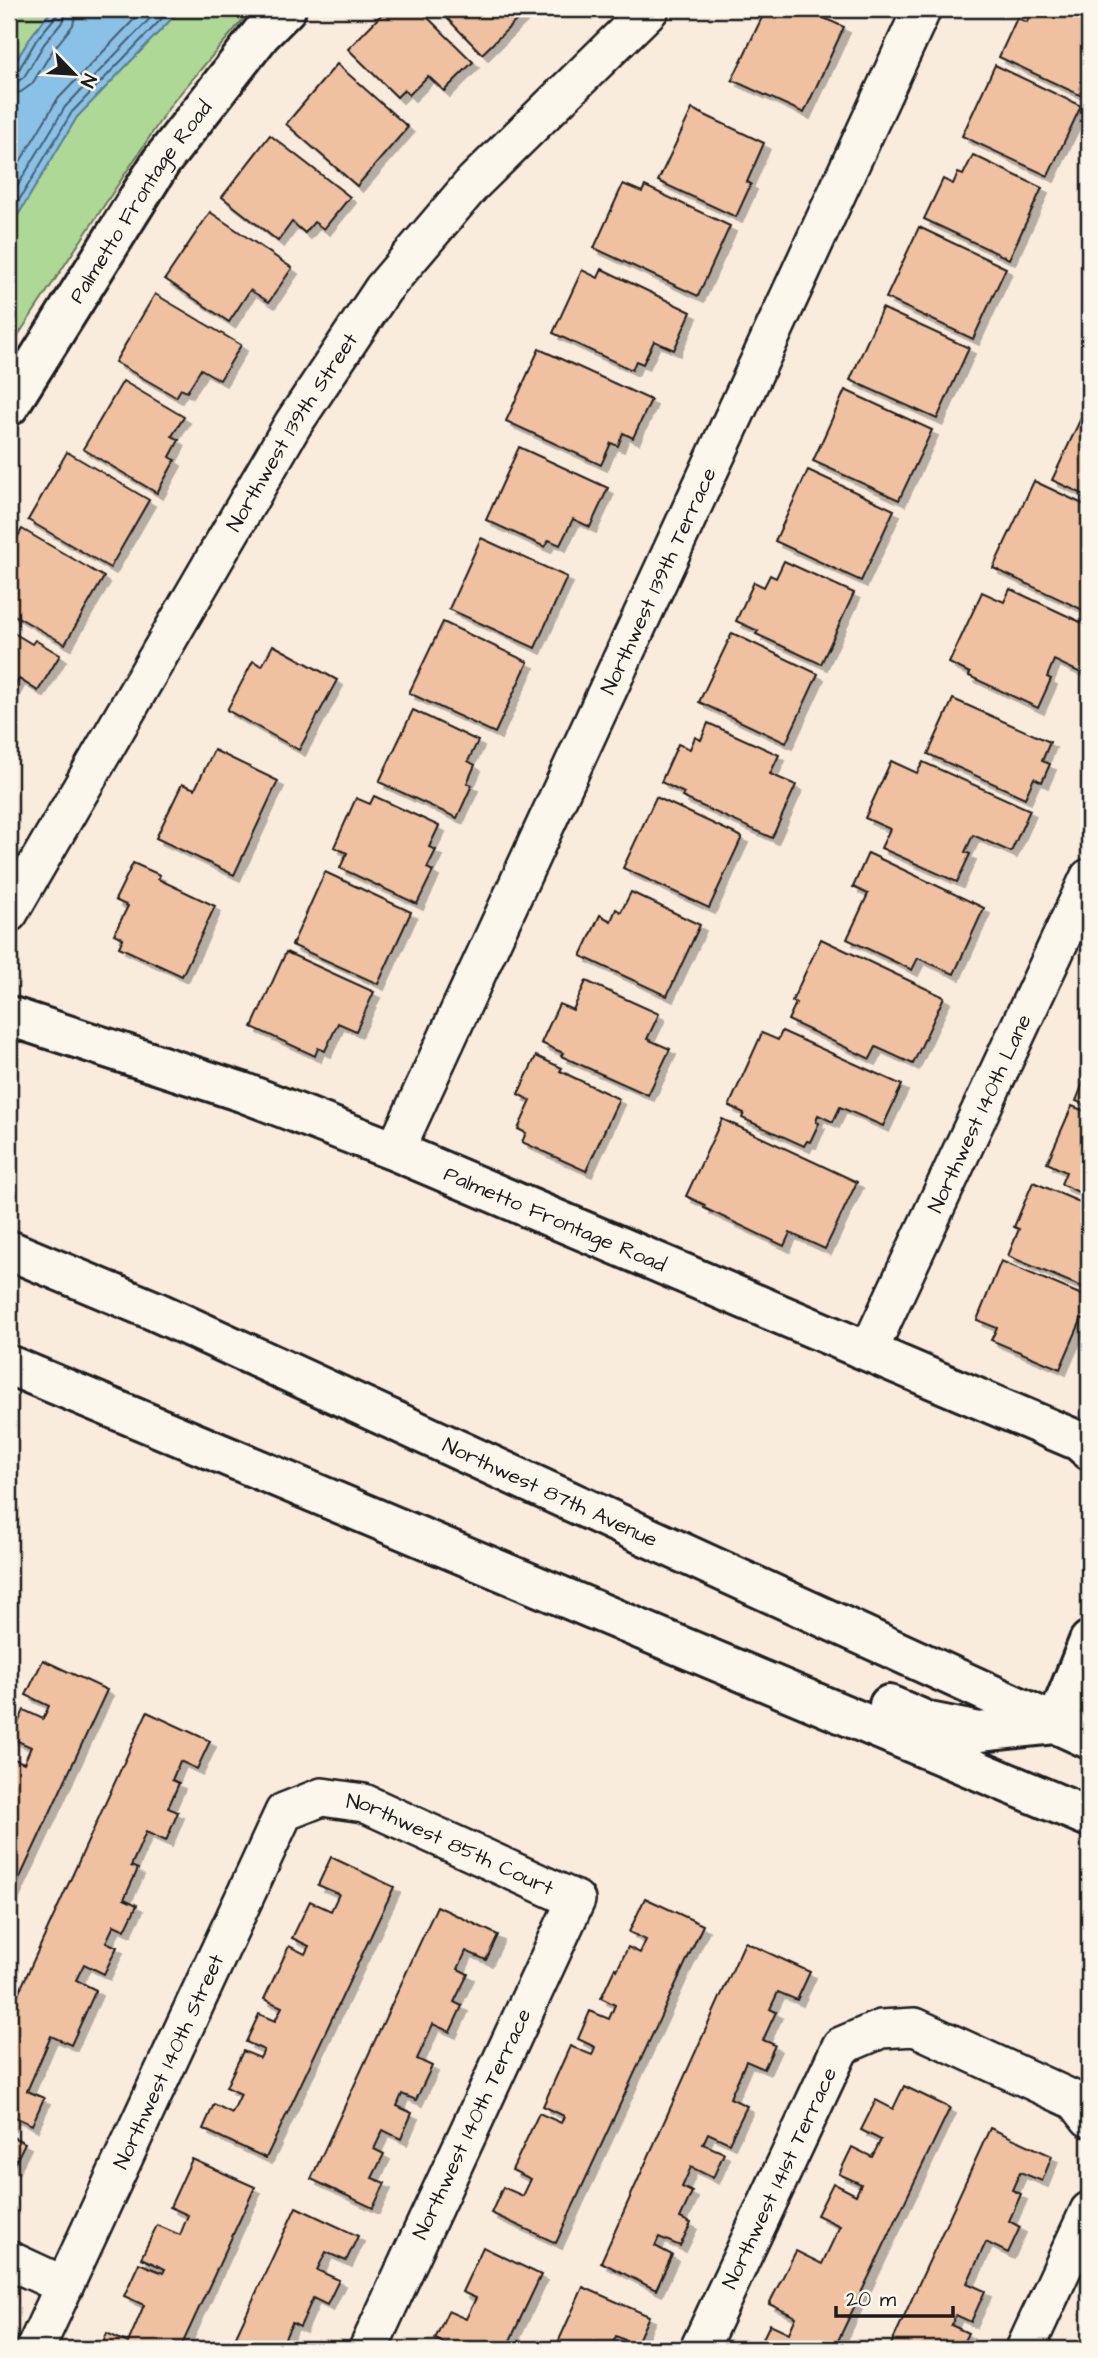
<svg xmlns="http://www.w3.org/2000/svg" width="1098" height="2358" viewBox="0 0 1098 2358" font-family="'Architects Daughter',sans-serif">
<defs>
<filter id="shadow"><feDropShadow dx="6" dy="6" stdDeviation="0" flood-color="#0004"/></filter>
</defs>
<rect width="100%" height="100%" fill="#f9ecdd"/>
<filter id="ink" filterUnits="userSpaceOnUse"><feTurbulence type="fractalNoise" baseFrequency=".0143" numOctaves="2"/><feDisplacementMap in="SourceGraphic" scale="14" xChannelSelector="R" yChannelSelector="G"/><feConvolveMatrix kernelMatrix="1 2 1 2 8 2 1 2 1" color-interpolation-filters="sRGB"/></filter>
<g filter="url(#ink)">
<g fill="#aed895" stroke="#657a58" stroke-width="2">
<polygon points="9,9 53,9 32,35 9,72"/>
<polygon points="181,9 252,9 172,103 9,349 9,230 77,117"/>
</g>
<polygon fill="#89c1e7" stroke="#5d7f96" stroke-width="2" points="53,9 181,9 77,117 9,230 9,72 32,35"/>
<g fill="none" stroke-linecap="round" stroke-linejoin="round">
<g stroke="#485e6d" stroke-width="2">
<polyline points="9,74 18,71 37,39 57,15 58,9"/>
<polyline points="9,83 17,82 24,77 44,44 64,20 67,9"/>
<polyline points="9,94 21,92 32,84 53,50 73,25 77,9"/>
<polyline points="9,180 57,100 144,9"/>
<polyline points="9,200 65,107 159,9"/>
<polyline points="9,217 72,112 171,9"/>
</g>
</g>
<g fill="#f0c1a0" stroke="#1c1c1c" stroke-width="2" filter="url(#shadow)">
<polygon points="387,9 419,9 473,62 444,91 428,76 409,95 404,90 397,97 348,49"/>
<polygon points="438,9 528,9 482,54"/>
<polygon points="766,9 804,9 844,27 804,113 732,80"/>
<polygon points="1033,9 1039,12 1040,9 1084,9 1089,11 1089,87 1084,97 999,57 1017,18 1027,22"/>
<polygon points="337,64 408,127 357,186 286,124"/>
<polygon points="995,65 1081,106 1048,176 962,136"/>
<polygon points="692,109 764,143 747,182 751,184 736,217 658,181"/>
<polygon points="270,135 350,197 324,229 314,222 305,233 292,222 278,241 222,197"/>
<polygon points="973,155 1042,188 1009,259 924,219 943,179 953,184 958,173 963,175"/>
<polygon points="623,184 642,192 645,186 730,226 698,296 594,248"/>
<polygon points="210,212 292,268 269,302 250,290 229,322 165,279"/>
<polygon points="919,227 1006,268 973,339 886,298"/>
<polygon points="602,269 691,312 674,350 654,341 643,364 636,361 632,370 553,333 582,270 598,278"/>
<polygon points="155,294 241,345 220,380 201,369 187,392 181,389 176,397 115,362"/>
<polygon points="882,308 969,348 937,419 850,380"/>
<polygon points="539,349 651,400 633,438 623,433 618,446 611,443 601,465 506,421"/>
<polygon points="123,381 184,417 172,436 179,440 170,457 175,460 157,493 83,449"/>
<polygon points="845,390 932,430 899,500 813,461"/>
<polygon points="1089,401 1089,497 1052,480"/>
<polygon points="519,447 608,488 590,527 573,519 560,545 549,540 545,547 486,520"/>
<polygon points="67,452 149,500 110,568 28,520"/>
<polygon points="808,470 894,510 861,581 775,541"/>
<polygon points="1034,481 1089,507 1089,596 1083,610 993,568"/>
<polygon points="22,529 104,577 65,644 9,612 9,553"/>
<polygon points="481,538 567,577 535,648 449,609"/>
<polygon points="784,561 854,593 821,664 756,634 758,631 736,621 754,582 764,587 770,575 776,578"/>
<polygon points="1010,589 1089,626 1089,677 1054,660 1047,677 1051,679 1038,708 969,676 970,673 949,663 982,592 1004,602"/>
<polygon points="443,622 528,662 495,733 409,693"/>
<polygon points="9,630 32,644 35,640 60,655 38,691 19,679 9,697"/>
<polygon points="732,633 818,674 786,743 699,702"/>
<polygon points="273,645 337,680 299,750 227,710 253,661 262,666"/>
<polygon points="953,699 1050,742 1042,761 1050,764 1042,782 1034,778 1025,798 928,754"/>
<polygon points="413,710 478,741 468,761 475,765 467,783 472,785 457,818 379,782"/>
<polygon points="708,723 779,755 770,774 796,785 772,838 682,797 684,793 661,782 678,744 690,749 695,737 701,740"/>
<polygon points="214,750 278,781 234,875 156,838 182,784 195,789"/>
<polygon points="891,761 917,773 923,762 1030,810 1011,852 973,835 965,852 970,854 957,882 881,848 890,829 865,818"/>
<polygon points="374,796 439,826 429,847 436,850 427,868 433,871 417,904 340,868 347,853 334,847 356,798 370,804"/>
<polygon points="656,797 742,837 709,908 623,868"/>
<polygon points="868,853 984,908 954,974 918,958 912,970 847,939 868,894 853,887"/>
<polygon points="133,863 160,875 158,879 215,906 182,976 119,947 123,938 114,934 128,906 115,900"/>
<polygon points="325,872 411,912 378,984 292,945"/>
<polygon points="631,892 700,925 667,996 581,956 600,915 611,921 616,909 621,912"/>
<polygon points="821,939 944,997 913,1064 876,1047 870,1059 788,1020 796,1003 792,1001"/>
<polygon points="286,952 374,992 356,1031 338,1023 325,1051 318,1048 315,1056 252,1027"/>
<polygon points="586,981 659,1014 647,1039 670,1049 648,1095 561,1056 563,1053 541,1043 559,1004 573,1010"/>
<polygon points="782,1031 902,1085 883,1126 840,1107 833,1122 818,1115 816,1122 819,1123 810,1142 807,1141 804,1146 742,1118 744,1113 729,1106 762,1033 778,1040"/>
<polygon points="536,1056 562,1068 560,1071 619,1099 586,1171 522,1142 526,1133 518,1129 531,1101 518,1094"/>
<polygon points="1089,1068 1089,1106 1076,1101"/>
<polygon points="1072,1106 1089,1113 1089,1197 1061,1184 1066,1172 1047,1163"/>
<polygon points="722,1119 857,1182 825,1249 790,1233 784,1246 704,1208 705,1205 686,1196"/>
<polygon points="1033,1182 1089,1206 1089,1290 1008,1256 1019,1229 1014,1227"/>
<polygon points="1001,1261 1089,1298 1089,1321 1082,1318 1060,1369 991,1340 997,1328 977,1320"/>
<polygon points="43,1660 107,1690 9,1901 9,1757 24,1763 31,1747 11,1738 24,1710 43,1719 49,1706 26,1695"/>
<polygon points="147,1712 210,1741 197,1769 180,1761 172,1780 179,1783 168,1808 178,1812 166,1841 146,1832 131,1866 138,1869 124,1899 137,1905 125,1930 114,1925 106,1942 117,1947 104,1974 84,1964 76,1980 96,1990 71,2045 51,2036 27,2091 44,2098 32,2125 13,2116 9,2126 9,2014"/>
<polygon points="331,1857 394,1887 266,2158 203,2129 214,2104 232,2113 241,2094 226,2087 243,2051 260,2058 264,2050 246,2042 259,2014 275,2021 282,2007 264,1999 289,1946 305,1954 309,1946 292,1938 310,1901 331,1911 339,1894 318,1885"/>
<polygon points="645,1898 703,1925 556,2243 491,2213 503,2187 523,2196 531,2179 512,2170 539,2113 561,2123 564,2116 543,2106 570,2046 592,2055 595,2047 578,2039 590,2011 609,2019 615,2005 601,1998 615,1968 617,1970 628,1947 640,1953 646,1940 629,1932"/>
<polygon points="437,1906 498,1935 486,1960 466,1951 458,1969 468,1974 454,2002 462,2006 450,2032 433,2024 417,2059 432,2066 416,2100 402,2094 397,2106 412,2113 401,2139 383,2130 374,2149 384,2154 372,2178 385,2183 373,2208 311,2179"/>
<polygon points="745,1942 810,1972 797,2000 778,1992 770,2009 776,2012 763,2040 775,2045 764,2069 746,2061 730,2098 747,2106 729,2143 708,2133 703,2144 724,2153 713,2178 691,2167 682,2187 692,2192 680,2218 691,2223 680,2246 659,2237 655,2246 672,2255 656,2290 601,2262"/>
<polygon points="904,2086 950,2108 834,2349 758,2349 770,2324 789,2333 796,2317 769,2304 796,2251 822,2264 840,2226 817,2215 833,2183 856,2195 861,2184 839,2174 852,2147 872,2157 881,2140 861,2130 876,2100 893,2109"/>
<polygon points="990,2128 1052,2156 1042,2181 1020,2172 1012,2190 1021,2194 1009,2221 1020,2227 1008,2253 986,2242 967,2283 985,2291 971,2322 956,2315 951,2325 968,2333 960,2349 889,2349"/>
<polygon points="9,2135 25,2143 13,2167 9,2164"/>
<polygon points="192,2159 255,2187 180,2349 100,2349 107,2333 128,2343 144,2305 124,2296 139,2263 163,2273 165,2269 141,2258 157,2225 180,2235 188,2215 170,2207"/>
<polygon points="296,2207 358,2236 346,2261 326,2252 317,2270 339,2280 327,2305 313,2298 300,2327 292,2323 280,2349 230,2349"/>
<polygon points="483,2247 541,2275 506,2349 453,2349 453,2347 435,2339 448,2311 466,2319 476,2298 462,2292"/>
<polygon points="583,2287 649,2316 636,2345 616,2336 610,2349 555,2349"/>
</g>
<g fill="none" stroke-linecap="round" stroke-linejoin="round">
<g stroke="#1c1c1c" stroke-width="42">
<g id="minor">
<path id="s1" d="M 9,913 L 293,424 L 383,289 L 473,183 L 650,9"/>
<path id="s2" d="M 395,1151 L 922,9"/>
<path id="s3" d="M 869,1350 L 1089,878"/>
<polyline points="9,2260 63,2285"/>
<path id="s4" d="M 35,2349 L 284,1812 L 322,1797 L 364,1803 L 576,1900 L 368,2349"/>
<path id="s5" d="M 699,2349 L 841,2046 L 881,2029 L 915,2027 L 1076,2101 L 1089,2118"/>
<polyline points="1025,2349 1089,2211"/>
</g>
</g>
<g stroke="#1c1c1c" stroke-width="44">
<g id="tertiary">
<path id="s6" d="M 9,406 L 161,162 L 261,34 L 286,9"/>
<path id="s7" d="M 9,1016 L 242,1092 L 395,1151 L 1079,1441 L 1089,1450"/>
<polyline points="1056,1724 1089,1641"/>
</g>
</g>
<g stroke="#1c1c1c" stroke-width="44">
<g id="secondary">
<path id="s8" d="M 9,1250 L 155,1311 L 1089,1739"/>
<polyline points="9,1365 1089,1817"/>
<polyline points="889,1705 929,1722 979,1732 1055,1724"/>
</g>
</g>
<use href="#minor" stroke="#fbf7ec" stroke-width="37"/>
<use href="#tertiary" stroke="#fbf7ec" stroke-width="38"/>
<use href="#secondary" stroke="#fbf7ec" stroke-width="38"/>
</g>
</g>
<g text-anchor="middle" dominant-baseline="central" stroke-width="6" stroke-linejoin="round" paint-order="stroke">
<g font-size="21" fill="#1c1c1c" stroke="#fbf7ec">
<text stroke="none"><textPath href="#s6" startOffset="243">Palmetto Frontage Road</textPath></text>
<text stroke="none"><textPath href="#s1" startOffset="558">Northwest 139th Street</textPath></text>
<text stroke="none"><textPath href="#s2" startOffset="628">Northwest 139th Terrace</textPath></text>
<text stroke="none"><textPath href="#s3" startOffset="261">Northwest 140th Lane</textPath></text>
<text stroke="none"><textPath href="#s7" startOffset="583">Palmetto Frontage Road</textPath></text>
<text stroke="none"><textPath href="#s8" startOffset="593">Northwest 87th Avenue</textPath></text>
<text stroke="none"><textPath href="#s4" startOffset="770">Northwest 85th Court</textPath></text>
<text stroke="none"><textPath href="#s4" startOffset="317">Northwest 140th Street</textPath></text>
<text transform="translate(472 2124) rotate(-65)">Northwest 140th Terrace</text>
<text stroke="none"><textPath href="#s5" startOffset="189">Northwest 141st Terrace</textPath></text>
</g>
</g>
<rect width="1098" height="2358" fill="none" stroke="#fbf7ec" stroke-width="35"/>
<rect x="18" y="18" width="1063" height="2323" fill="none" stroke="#1c1c1c" stroke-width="2.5" filter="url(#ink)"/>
<g transform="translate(74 74) rotate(115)" stroke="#fbf7ec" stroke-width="5" paint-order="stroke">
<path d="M0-5L12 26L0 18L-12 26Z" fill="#1c1c1c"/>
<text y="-10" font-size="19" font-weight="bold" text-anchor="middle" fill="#1c1c1c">N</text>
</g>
<path d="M836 2306v10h117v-10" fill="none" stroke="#1c1c1c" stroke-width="3.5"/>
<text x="846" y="2306" font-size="21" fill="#1c1c1c" stroke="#fbf7ec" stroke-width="5" paint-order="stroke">20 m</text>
</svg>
